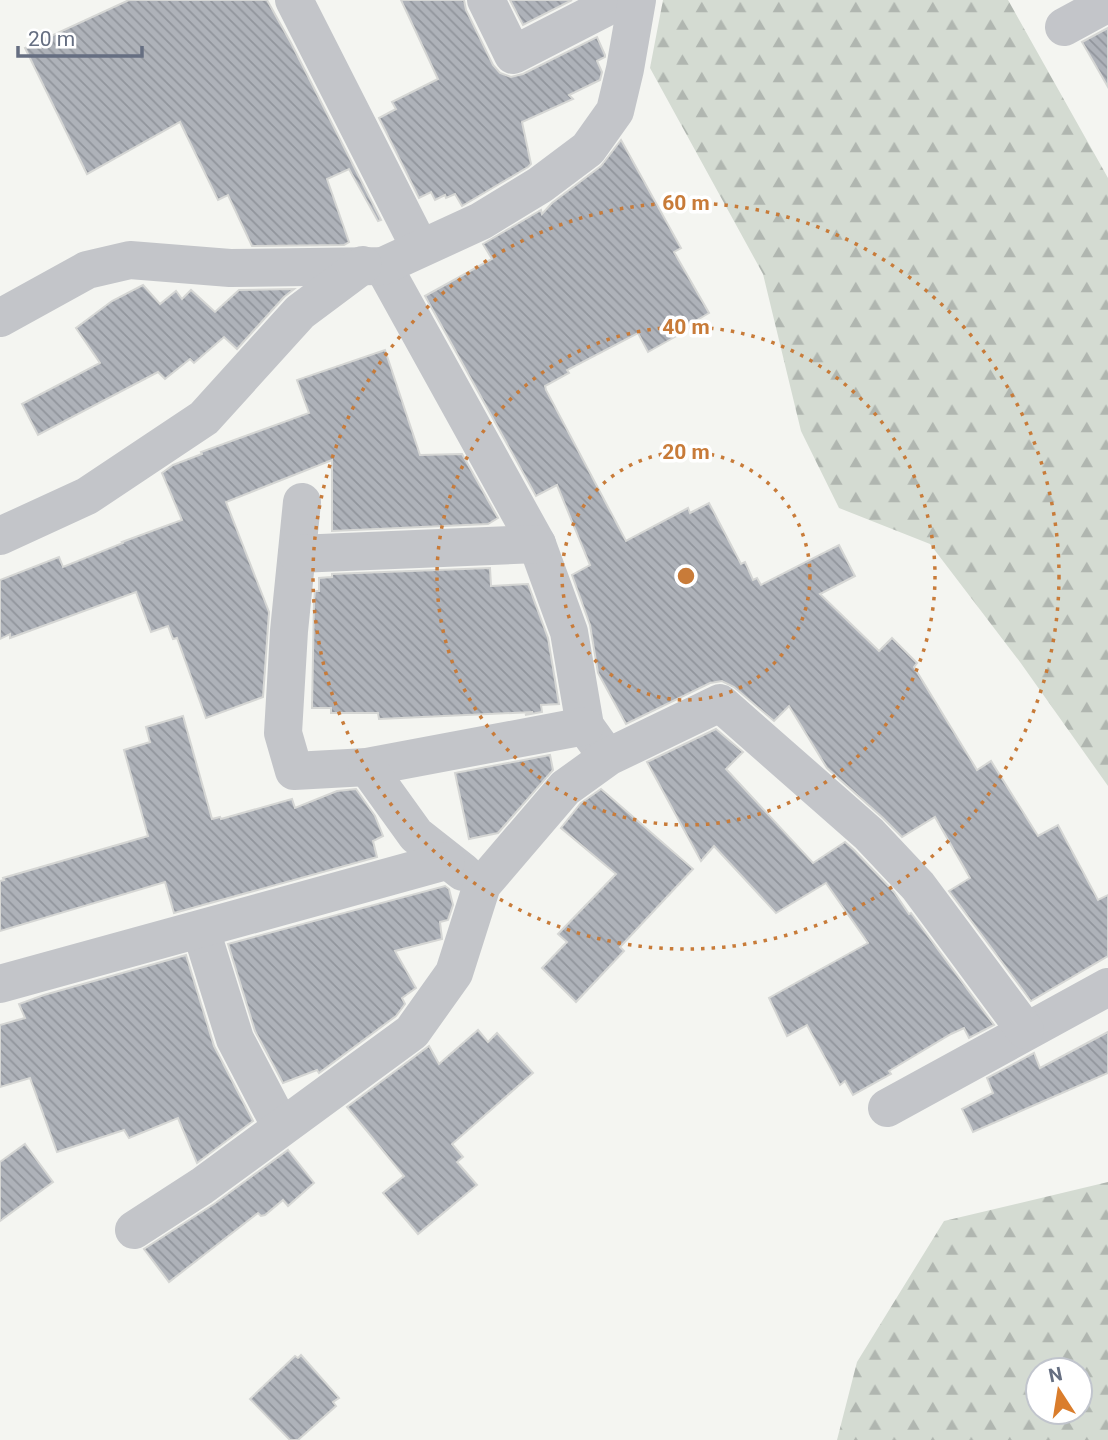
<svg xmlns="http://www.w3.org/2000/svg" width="1108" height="1440" viewBox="0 0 1108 1440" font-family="Roboto,sans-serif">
<defs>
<pattern id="forest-firs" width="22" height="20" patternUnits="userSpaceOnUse" patternTransform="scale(1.75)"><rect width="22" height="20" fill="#d4dbd2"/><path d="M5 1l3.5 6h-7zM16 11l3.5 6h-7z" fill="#b0b6b0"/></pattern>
<pattern id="building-back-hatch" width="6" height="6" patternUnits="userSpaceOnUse" patternTransform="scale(1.75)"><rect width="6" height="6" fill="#aeb2b9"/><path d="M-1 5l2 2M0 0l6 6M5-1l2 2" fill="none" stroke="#91959c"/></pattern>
</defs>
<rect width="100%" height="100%" fill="#f4f5f1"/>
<g fill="url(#forest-firs)" fill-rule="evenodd">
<polygon points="663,0 1008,0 1108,178 1108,786 1020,662 930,544 839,508 801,431 763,274 650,68"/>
<path d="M 1108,1182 L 1108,1440 L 837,1440 L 857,1362 L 944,1221 ZM 1080,1370 L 1080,1412 L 1038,1412 L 1038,1370 Z"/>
</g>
<g fill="url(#building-back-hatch)" stroke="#d5d6d4" stroke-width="2">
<polygon points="129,0 267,0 291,43 381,220 378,221 349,169 327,179 349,242 344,245 252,246 228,195 218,200 180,122 87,174 25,48"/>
<polygon points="401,0 464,0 466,10 493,65 500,73 511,77 523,74 597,37 605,55 605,57 597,61 602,72 600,80 569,95 573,99 522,122 531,164 528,167 462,206 455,194 446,198 445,195 435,200 431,192 419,198 379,118 396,109 392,102 438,79"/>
<polygon points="510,0 572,0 523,25"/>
<polygon points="1108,28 1108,87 1082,42"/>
<polygon points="621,140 681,248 674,252 709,313 687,326 689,329 648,352 638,333 567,370 569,373 545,386 546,390 626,541 688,508 690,513 709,503 741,564 745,562 753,580 757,578 761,585 839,545 855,576 820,594 879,651 892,638 917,663 914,667 977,770 991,761 1038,836 1058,825 1098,900 1108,895 1108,956 1031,1001 949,891 970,878 935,817 902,837 883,818 827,768 789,706 774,721 734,687 722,681 710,683 626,724 598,673 590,625 572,575 590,565 557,485 536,496 425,296 492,259 483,244 541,210 542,214 552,203 601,166"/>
<polygon points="143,285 160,304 176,291 182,299 191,290 215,312 239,290 294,289 284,297 237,349 224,337 194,363 190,359 165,379 158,372 38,435 22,404 100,363 76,328 112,301"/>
<polygon points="385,350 420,455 462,454 498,518 488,524 332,531 332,460 226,502 269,612 263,697 206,718 177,638 173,639 168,626 151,632 136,592 10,638 10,634 0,639 0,580 59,557 63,567 123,543 122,542 182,520 162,473 173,465 202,454 201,452 309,413 297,380"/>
<polygon points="490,568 491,586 528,584 548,638 559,704 541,705 542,712 525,715 533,712 379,719 378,713 331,713 331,708 312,708 314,602 315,591 319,591 319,578 332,577 332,574"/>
<polygon points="183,716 212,819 220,817 221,819 292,799 295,808 337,791 356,789 375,816 383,836 373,841 377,857 174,913 165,882 0,931 0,881 4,880 3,878 148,836 124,750 150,742 146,727"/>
<polygon points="716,729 743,752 726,769 813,863 845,842 854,850 894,892 909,914 911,913 994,1025 969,1038 964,1028 951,1034 889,1071 891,1074 853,1095 845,1081 840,1085 807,1025 787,1036 769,998 868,943 826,883 776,913 714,846 701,861 647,762"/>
<polygon points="550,755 553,770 498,833 469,839 455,773"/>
<polygon points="601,789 693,869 620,947 624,951 576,1002 542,968 567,942 558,934 616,874 561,828 581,803"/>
<polygon points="445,886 449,889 453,905 448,920 440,922 442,939 395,951 416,988 402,998 405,1004 396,1016 319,1073 317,1070 283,1083 255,1031 228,944"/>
<polygon points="186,955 214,1046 253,1121 197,1163 178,1118 129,1138 124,1130 57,1152 30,1078 0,1087 0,1025 25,1018 19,1004 44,995"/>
<polygon points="478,1030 488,1042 497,1033 533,1073 452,1144 463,1157 457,1162 477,1185 418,1234 383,1193 404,1176 347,1107 429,1046 439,1064"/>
<polygon points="1108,1032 1108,1073 973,1132 962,1109 993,1093 987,1078 1034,1053 1040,1068"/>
<polygon points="25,1144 53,1182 0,1221 0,1162"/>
<polygon points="288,1150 314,1183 288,1206 283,1200 265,1215 261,1216 258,1213 169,1282 144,1249 214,1204"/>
<polygon points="301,1355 339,1398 333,1402 336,1406 298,1440 290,1440 250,1399 295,1356 298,1358"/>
</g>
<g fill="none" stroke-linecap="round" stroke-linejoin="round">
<g stroke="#c3c5c9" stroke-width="38">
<polyline points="294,0 420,248"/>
<polyline points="486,0 513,55 620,0"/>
<polyline points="1064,27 1108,3"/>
<polyline points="383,266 537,544 569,632 585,726 600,747"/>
<polyline points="0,318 87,270 130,260 230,268 383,266 481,221 540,185 588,149 615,111 625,69 637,0"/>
<polyline points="302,502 289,631 283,733 294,771 367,767 585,726"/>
<polyline points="0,536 87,496 204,418 300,312 363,265"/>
<polyline points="297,554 537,544"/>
<polyline points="367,767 416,835 463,872"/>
<polyline points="201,930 235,1039 281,1127"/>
<polyline points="0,984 446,861"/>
<polyline points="887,1108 1108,987"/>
<polyline points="134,1230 202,1186 412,1032 454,973 482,885 565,788 608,757 720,703 869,834 918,886 1025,1030"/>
</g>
</g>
<g fill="none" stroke="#c87b39" stroke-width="3.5" stroke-dasharray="3.5 7">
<circle cx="686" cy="576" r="124"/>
<circle cx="686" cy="576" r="249"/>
<circle cx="686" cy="576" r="373"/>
</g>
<circle cx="686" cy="576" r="10" fill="#c87b39" stroke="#fff" stroke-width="3.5"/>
<g font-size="21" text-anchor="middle" font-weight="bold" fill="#c87b39" stroke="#fff" stroke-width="7" stroke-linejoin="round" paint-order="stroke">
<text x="686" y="210">60 m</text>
<text x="686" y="334">40 m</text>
<text x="686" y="459">20 m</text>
</g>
<g transform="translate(1059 1391) rotate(348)"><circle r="33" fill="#ffffff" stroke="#c1c5cd" stroke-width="2"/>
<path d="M0-5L12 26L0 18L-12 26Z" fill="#da7d2c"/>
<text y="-10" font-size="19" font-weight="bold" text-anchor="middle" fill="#656e81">N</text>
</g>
<path d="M18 46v10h124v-10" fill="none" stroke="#656e81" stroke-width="3.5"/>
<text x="28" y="46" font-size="21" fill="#656e81" stroke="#ffffff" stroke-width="5" paint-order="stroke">20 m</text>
</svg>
